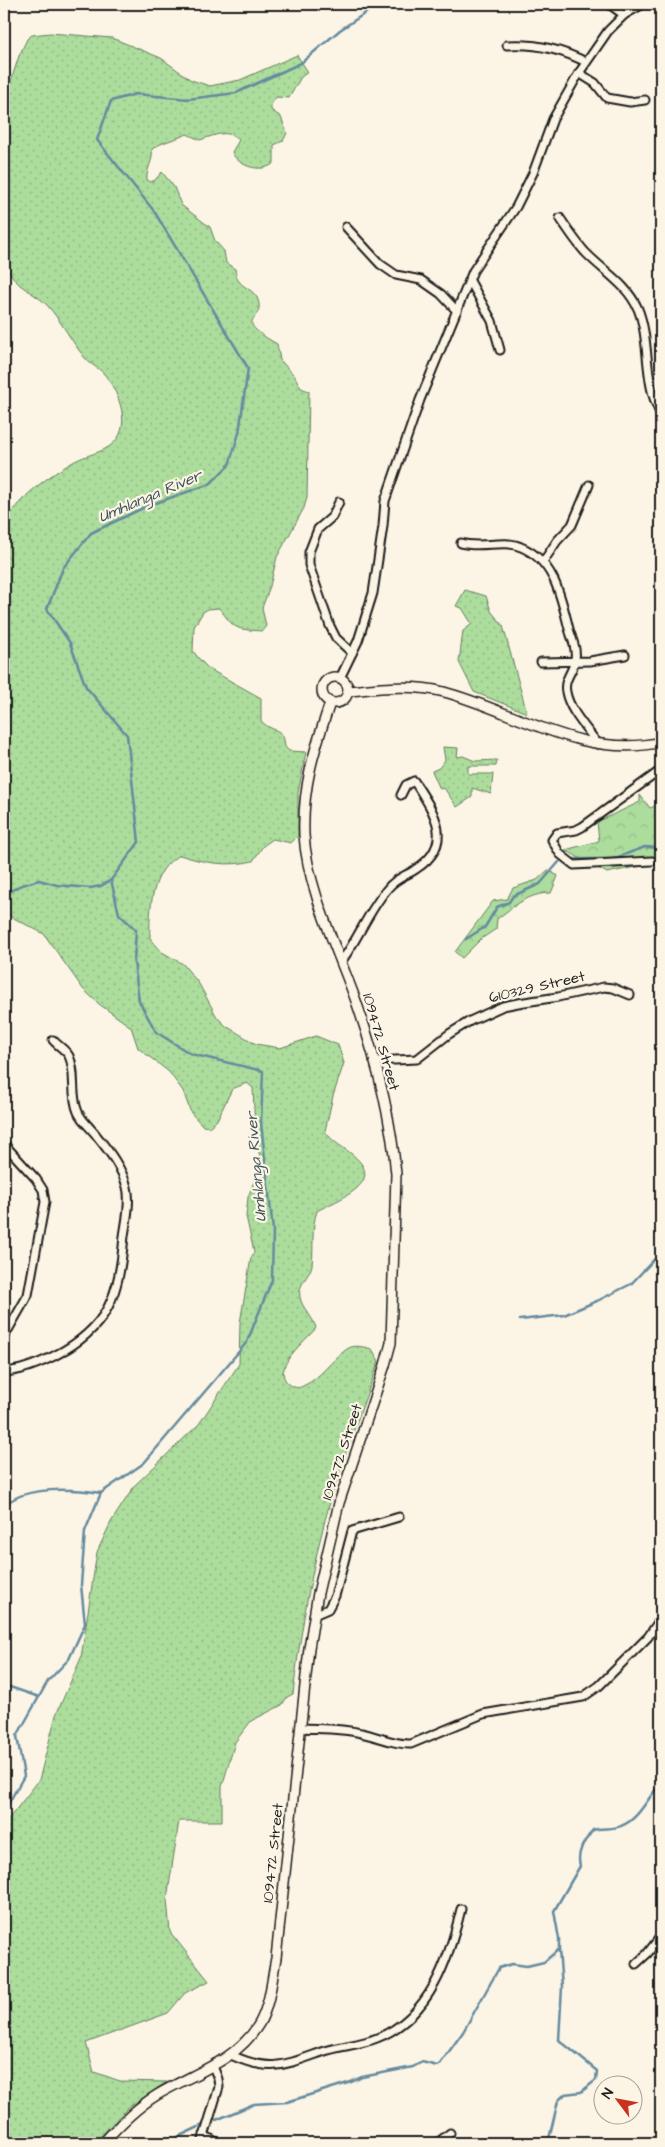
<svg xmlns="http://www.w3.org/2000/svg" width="665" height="2147" viewBox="0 0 665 2147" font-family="'Architects Daughter',sans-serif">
<defs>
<pattern id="grass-dots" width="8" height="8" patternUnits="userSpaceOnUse" patternTransform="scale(1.25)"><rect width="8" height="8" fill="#acdd9d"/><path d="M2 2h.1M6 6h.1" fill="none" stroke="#93bd87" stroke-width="1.8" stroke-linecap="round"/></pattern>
<pattern id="forest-crowns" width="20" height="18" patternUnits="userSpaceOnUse" patternTransform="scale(1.25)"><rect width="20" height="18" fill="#acdd9d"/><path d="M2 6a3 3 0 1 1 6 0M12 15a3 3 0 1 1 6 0" fill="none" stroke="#93bd87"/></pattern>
</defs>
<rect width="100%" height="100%" fill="#fcf5e5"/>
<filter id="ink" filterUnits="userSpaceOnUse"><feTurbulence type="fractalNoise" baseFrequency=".02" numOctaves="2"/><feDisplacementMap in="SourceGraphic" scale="10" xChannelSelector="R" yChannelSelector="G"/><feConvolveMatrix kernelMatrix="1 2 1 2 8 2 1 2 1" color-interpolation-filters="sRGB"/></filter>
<g filter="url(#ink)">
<g fill="url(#grass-dots)" stroke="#647c5c">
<path d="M 50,33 L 112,38 L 161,58 L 191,80 L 210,86 L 240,80 L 297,55 L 308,72 L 301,77 L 289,98 L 276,97 L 271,105 L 271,110 L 281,117 L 287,133 L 283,141 L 274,145 L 274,163 C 262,174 237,166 232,152 L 239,140 C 228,128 213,136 200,140 L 187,134 C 175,140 163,141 152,149 C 154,161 146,168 147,180 L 151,182 L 155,180 L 162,172 L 174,187 L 181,205 L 210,227 L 215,241 L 224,251 L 226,263 L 235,269 C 236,272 236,278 238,280 C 243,288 255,290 258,300 C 266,322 229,317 277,344 L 280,360 L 294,375 L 301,388 L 309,391 L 307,497 L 304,508 L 277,557 L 270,586 L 262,608 L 266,626 L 262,631 C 234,629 236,630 219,608 L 208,609 L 203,612 L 194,627 L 193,651 L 200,660 L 209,669 L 261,698 L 261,721 C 274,734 284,726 285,747 L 289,751 L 306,752 L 298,793 L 298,836 L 291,843 L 273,839 L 263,846 L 253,861 C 228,867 204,863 180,855 C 151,869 149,910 150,938 L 162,952 L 183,964 L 199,984 L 217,1017 L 226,1026 L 256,1044 L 280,1048 L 316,1036 L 338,1045 L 344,1063 L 333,1096 L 325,1131 C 333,1143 344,1147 354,1156 C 387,1184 336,1200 317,1211 C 311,1228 314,1248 312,1265 C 310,1276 297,1285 300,1297 C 302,1309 313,1316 316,1328 C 307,1340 269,1368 289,1384 C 293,1387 298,1389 303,1386 C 321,1378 331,1360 347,1349 C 354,1344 364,1347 372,1349 L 379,1361 C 363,1405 346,1450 332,1495 C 313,1560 301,1627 293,1694 L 287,1697 L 282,1705 L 251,1721 L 235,1742 L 222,1787 L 222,1821 L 179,1821 L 167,1899 L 170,1932 L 209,1981 L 185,1993 L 168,2013 L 86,2043 L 94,2072 L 120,2081 L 167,2082 L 129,2107 L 94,2143 L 4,2143 L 4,1825 L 39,1780 L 56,1715 L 81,1658 L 97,1552 L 111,1522 L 135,1485 L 199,1424 L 239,1364 L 240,1323 L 251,1258 L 254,1252 L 246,1216 L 248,1197 L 261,1163 L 255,1130 L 253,1088 L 247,1083 L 232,1089 L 217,1120 L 209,1127 L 203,1126 L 191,1113 L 183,1091 L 169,1072 L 138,1048 L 131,1027 L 99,1004 L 83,989 L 44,934 L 4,913 L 4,522 C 21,496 48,476 75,461 C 86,455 100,453 110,446 C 134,429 119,393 105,375 C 100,368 90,365 85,358 C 71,341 62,322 47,305 C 39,297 29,292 20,285 C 14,280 9,271 4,264 L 4,102 L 19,56 L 27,39 L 32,35 Z"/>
<polygon points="465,590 486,596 491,611 503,626 527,713 474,692 459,662 463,631 472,624 462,608 456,606"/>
<polygon points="443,747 458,748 457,757 463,756 475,761 497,760 496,766 468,766 468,774 493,774 491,794 472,788 472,797 457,807 444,788 440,789 432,771 439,768 445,760"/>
</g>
<g fill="url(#forest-crowns)" stroke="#647c5c">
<polygon points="640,795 650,808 661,804 661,859 654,859 641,866 607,873 565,850 599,841 597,822 640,802"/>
<path d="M 548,870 L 558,876 L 551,893 C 529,893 514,906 497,919 L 496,929 L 481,939 L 462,958 L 455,952 L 493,901 L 507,899 L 513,888 L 537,880 Z"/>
</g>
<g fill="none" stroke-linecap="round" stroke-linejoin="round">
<g stroke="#658a9f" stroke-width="2.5">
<polyline points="570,859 613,859 645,847 661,848"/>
<polyline points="4,895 19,886 39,880 57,885 90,888 101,886 111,880"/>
<polyline points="466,939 485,927 497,907 509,902 513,896 540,884 559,862"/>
<polyline points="520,1320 564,1315 597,1301 631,1284 661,1252"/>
<path d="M 4,1506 C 25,1485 74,1489 101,1493"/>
<polyline points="4,1685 39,1697"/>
<polyline points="4,1807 7,1806 24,1776 17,1736 48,1681 69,1659 85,1624 81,1585 85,1531 101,1493 144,1463 247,1342 272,1280 273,1230 261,1123 263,1071 191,1054 156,1032 139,1001 134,962 136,930 119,914 111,880 139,842 127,735 86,687 70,643 47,609 63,568 91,533 147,506 210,484 229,465 239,433 248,368 154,211 97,140 111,101 136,94 188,99 236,93 301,63 340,30 379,4"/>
<path d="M 216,2120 L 254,2104 L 287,2102 L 351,2082 L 362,2077 L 413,2067 L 422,2062 L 437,2066 L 440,2064 L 463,2032 L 499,1968 L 512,1964 L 527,1966 L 544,1962 L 559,1949 L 559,1939 L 554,1911 L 580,1866 C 576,1851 585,1841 593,1830 C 602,1827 613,1830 621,1826 C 640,1819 647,1797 661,1784"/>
<polyline points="165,2143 203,2125"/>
<polyline points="548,2143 558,2101 565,2094 581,2092 596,2080 597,2071 559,2040 562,1987 559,1949"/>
</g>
<g stroke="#1c1c1c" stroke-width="11">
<g id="minor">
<polyline points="609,4 624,15"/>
<path d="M 507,45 C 536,43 561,49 586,62"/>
<polyline points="579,73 595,83 607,98 630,102 645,100"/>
<path d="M 560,218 C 568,230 576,242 585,252 C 603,271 627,284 638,309 C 651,341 643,385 661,414"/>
<polyline points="346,227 380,264 396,275 421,280 441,294 457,311"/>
<polyline points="470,281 492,321 500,350"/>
<polyline points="339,502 332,517 318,529 309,552 309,565 330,626 336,638 352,653"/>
<path d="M 461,543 C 480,549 504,539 521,547 C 555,561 561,598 569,629 C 572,639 577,649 575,659 C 574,671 563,679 566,692 C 569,710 587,729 598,744"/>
<polyline points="543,562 557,541 572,525 589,485"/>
<polyline points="541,662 590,661 625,655"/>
<polyline points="340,678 358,641 373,593 383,526 385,501 420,400 473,271 516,207 533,173 553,119 579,73 608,31 624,15 643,4"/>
<polyline points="652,861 574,865 560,854 552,840 557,833 576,830 582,827 661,770"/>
<path d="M 341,962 C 358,939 369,910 388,888 C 396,878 406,876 416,869 C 456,843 434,812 414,781 L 406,785 L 401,795"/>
<polyline points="374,1061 417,1059 449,1034 470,1021 503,1006 518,1003 558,997 604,987 613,988 630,995"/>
<polyline points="4,1144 36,1179 43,1190 45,1202 28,1295 4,1337"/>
<path d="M 4,1372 C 21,1371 38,1364 54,1356 C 109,1328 119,1295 124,1236 C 126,1222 131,1201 127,1187 C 122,1168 109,1151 96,1135 C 90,1127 82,1121 78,1112 C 70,1094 77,1073 69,1056 C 66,1050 57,1045 53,1040"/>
<polyline points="314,1615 328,1609 335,1596 352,1531 399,1517"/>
<path d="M 301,1728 C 321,1729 341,1728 361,1733 C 377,1736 394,1745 411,1744 L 483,1714 L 583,1697 L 599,1686 L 648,1637 L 661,1618"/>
<polyline points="636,1964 647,1954 661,1936"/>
<path d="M 231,2055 C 270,2073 285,2065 322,2052 C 340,2046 360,2045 377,2038 C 430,2017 449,1959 461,1909"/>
<polyline points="204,2135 218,2143"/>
<polyline points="202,2143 219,2087 218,2079 213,2066"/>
<polyline points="437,2143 450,2133"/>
</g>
</g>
<g stroke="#1c1c1c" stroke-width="12">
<g id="tertiary">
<circle cx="335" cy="690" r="13"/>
<path d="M 349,691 C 380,688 413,684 444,692 C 515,711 584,760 661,742"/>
<path d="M 103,2143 C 119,2125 136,2108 157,2095 C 193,2073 236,2062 259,2024 C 270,2005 272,1979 276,1958 L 309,1648 L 318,1593 L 339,1503 L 385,1365 L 391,1343 L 396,1174 C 391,1115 375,1056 356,1001 C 338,951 307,888 304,835 C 302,786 315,748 330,703"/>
</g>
</g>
<use href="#minor" stroke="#fcf5e5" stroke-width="7"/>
<use href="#tertiary" stroke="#fcf5e5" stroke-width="9"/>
</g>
</g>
<g text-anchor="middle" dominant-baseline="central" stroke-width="4.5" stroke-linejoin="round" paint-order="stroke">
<g font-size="15" fill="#1c1c1c" stroke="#fcf5e5">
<text transform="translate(537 987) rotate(-13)">610329 Street</text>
<text transform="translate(381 1042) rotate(74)">109472 Street</text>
<text transform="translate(342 1452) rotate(-72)">109472 Street</text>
<text transform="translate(273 1853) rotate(-84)">109472 Street</text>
</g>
<g font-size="16" font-style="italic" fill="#40535d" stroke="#fcf5e5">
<text transform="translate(150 496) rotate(-23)">Umhlanga River</text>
<text transform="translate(256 1167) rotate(-95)">Umhlanga River</text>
</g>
</g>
<rect width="665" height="2147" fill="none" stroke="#fcf5e5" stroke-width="20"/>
<rect x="10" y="10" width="645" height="2127" fill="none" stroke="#1c1c1c" stroke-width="2" filter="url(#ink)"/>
<g transform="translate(618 2100) rotate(302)"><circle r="24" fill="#fcf5e5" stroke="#a29e95"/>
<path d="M0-4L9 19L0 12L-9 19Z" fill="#c8321e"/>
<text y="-8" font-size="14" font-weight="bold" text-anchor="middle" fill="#1c1c1c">N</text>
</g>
</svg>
